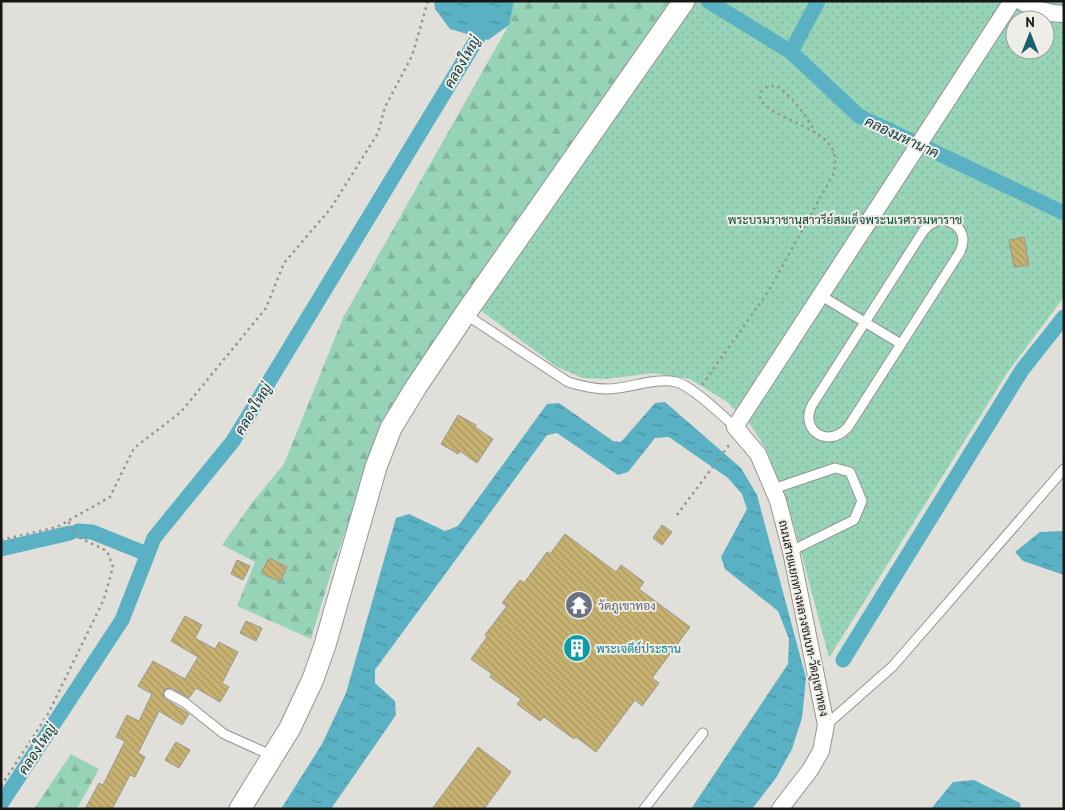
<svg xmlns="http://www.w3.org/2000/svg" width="1065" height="810" viewBox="0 0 1065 810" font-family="'PT Sans',Sarabun,sans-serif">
<defs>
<pattern id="grass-dots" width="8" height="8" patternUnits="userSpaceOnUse" patternTransform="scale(1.25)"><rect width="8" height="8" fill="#97d4b7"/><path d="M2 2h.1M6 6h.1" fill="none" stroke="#81b59c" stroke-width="1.8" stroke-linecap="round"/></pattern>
<pattern id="forest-firs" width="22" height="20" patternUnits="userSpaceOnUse" patternTransform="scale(1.25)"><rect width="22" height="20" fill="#97d4b7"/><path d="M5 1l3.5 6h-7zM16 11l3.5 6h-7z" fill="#81b59c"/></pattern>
<pattern id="water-ripples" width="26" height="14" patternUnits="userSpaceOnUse" patternTransform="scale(1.25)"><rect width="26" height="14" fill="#59b1c3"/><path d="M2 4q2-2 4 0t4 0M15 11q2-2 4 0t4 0" fill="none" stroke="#498f9d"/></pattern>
<pattern id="building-back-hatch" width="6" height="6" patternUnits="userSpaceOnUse" patternTransform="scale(1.25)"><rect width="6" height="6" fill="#c7b271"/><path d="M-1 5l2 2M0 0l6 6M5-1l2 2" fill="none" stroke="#aa9861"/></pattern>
</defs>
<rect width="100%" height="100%" fill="#e1dfda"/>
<path fill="url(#grass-dots)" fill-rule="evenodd" d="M 514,1 L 1064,1 L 1064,297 L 1007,373 L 829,658 L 794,525 L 766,449 L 750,424 L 727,402 L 690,379 L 653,373 L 607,379 L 583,378 L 557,367 L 468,301 L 343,318 L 509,25 ZM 1015,20 L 1045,20 L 1045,50 L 1015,50 Z"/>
<g fill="url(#forest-firs)">
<polygon points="514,1 668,1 468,301 362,486 333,566 311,639 237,606 255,562 222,545 252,503 284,464 343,318 509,25"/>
<polygon points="71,754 99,769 77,809 34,809"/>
</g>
<g fill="url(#water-ripples)">
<polygon points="434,1 514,1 509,25 488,40 450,29 435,9"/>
<polygon points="665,402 741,468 757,495 806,678 802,718 792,749 776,778 752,809 691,809 788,664 789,639 778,611 725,569 721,557 747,509 742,494 728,478 669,437 655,438 628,472 618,475 557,433 547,435 375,670 375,683 395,701 396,715 331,809 281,809 322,744 346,693 396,518 409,514 445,531 458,526 547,404 559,403 613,441 621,442 655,403"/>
<polygon points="1064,531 1064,575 1023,561 1015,552 1040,532"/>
<polygon points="974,780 1020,803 1021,809 931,809 953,782"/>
</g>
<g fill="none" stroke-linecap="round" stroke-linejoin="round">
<g stroke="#59b1c3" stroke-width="15">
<polyline points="708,1 791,52 859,116 1064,213"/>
<polyline points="791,52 818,1"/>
<polyline points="78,531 92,532 147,554"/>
<polyline points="1,549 70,533"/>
<polyline points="843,660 1022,370 1064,317"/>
<polyline points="1,804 122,620 154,538 233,441 480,34 482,1"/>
</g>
</g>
<g fill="url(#building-back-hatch)" stroke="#999792">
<polygon points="1024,237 1029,265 1014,267 1009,240"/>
<polygon points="458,415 476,425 475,427 493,439 477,463 460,451 458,454 441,444"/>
<polygon points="662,525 672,532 662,545 653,538"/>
<polygon points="565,534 616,572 621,565 644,582 639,589 690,627 652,678 659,683 642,706 635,700 596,752 576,737 574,739 544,717 540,721 517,704 521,699 490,677 492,674 471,659 487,637 485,635 507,606 502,603 520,580 524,583 547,552 550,554"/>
<polygon points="269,558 287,567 280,582 261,573"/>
<polygon points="237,560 250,566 243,580 231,574"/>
<polygon points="185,616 202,625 195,638 215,649 219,642 238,652 222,683 229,687 220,702 196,688 189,698 171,688 165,689 163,694 164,698 189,714 182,725 159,711 138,753 145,757 135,777 130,775 112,809 85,809 99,783 103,785 125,741 116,737 127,715 139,721 152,694 138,686 153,661 185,679 198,657 171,641"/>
<polygon points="246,621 262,628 256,641 240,633"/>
<polygon points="176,742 190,750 179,768 165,760"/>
<polygon points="478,747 511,772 484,809 432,809"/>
</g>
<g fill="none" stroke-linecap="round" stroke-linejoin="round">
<g stroke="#95948e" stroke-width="11">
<g id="service">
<path d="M 939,220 C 958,220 968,235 960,252 L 848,427 C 829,449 799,431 812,405 L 924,230 L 929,225 Z"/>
<polyline points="820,295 901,344"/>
<path d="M 465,314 L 568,382 C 581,386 594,389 607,389 C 628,389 655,377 676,382 C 692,386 722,415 735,427"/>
<polyline points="773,489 835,468 850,472 862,501 854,520 791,551"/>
<polyline points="169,694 184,702 224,734 273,756"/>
<polyline points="826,725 893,666 1064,469"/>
<polyline points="644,809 703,733"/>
</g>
</g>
<g stroke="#95948e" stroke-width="18">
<g id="minor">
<path d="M 1021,1 C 1033,9 1050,14 1064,14"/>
<polyline points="780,809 810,770 821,751 826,725 791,551 778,501 758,454 735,427 1012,1"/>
</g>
</g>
<g stroke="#95948e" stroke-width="23">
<polyline id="tertiary" points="240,809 290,728 313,679 325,645 376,467 391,428 416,387 465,314 684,1"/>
</g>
<g stroke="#989692" stroke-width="2.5" stroke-dasharray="2.5 4" stroke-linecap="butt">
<path d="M 702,385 L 768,292 L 834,173 C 834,168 836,162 835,158 C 831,126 776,123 760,99 L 761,92 L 768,86 L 778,86 C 793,99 807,115 815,133"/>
<polyline points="677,515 729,445"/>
<polyline points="1,540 57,527 110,497 134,448 181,412 266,308 284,263 331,208 378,133 385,107 412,56 428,1"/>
<polyline points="1,786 48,714 104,599 113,567 107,551 78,537 68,521"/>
</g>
<use href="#service" stroke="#fff" stroke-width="9"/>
<use href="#minor" stroke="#fff" stroke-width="16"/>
<use href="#tertiary" stroke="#fff" stroke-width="21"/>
</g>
<defs>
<g id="temple-disc" transform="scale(1.4375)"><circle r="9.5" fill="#6b7280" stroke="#eeede7"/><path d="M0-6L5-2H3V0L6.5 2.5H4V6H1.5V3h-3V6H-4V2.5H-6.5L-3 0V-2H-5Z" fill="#fff"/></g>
<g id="building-disc" transform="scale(1.4375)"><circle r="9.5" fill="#0f9aa8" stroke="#eeede7"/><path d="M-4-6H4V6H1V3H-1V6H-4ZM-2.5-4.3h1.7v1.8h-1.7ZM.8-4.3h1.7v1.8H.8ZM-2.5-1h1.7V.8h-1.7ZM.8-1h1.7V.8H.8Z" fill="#fff"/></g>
</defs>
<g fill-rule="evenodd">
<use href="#temple-disc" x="579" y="605"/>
<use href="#building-disc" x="577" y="648"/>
</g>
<g text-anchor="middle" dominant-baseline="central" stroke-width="4" stroke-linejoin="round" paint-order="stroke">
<g font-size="12" fill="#0c4832" stroke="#eeede7">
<text x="845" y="219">พระบรมราชานุสาวรีย์สมเด็จพระนเรศวรมหาราช</text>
</g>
<g font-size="12" fill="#5b616d" stroke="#eeede7" text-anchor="start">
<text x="598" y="605">วัดภูเขาทอง</text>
</g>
<g font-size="12" fill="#171614" stroke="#eeede7">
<text transform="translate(804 618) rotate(78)">ถนนสายแยกทางหลวงชนบท-วัดภูเขาทอง</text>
</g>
<g font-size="12" fill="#0d838f" stroke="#eeede7" text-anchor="start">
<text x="596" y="648">พระเจดีย์ประธาน</text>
</g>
<g font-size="14" font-style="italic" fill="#09343c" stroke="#eeede7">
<text transform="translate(462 62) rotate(-60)">คลองใหญ่</text>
<text transform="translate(902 137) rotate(25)">คลองมหานาค</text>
<text transform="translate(253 409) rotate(-59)">คลองใหญ่</text>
<text transform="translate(37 749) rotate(-57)">คลองใหญ่</text>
</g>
</g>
<rect width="1065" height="810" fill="none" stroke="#171614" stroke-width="5"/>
<g transform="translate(1030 35)"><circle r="24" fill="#eeede7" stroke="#989793"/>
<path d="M0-4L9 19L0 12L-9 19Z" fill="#196171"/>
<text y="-8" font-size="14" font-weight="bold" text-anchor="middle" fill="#171614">N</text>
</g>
</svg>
